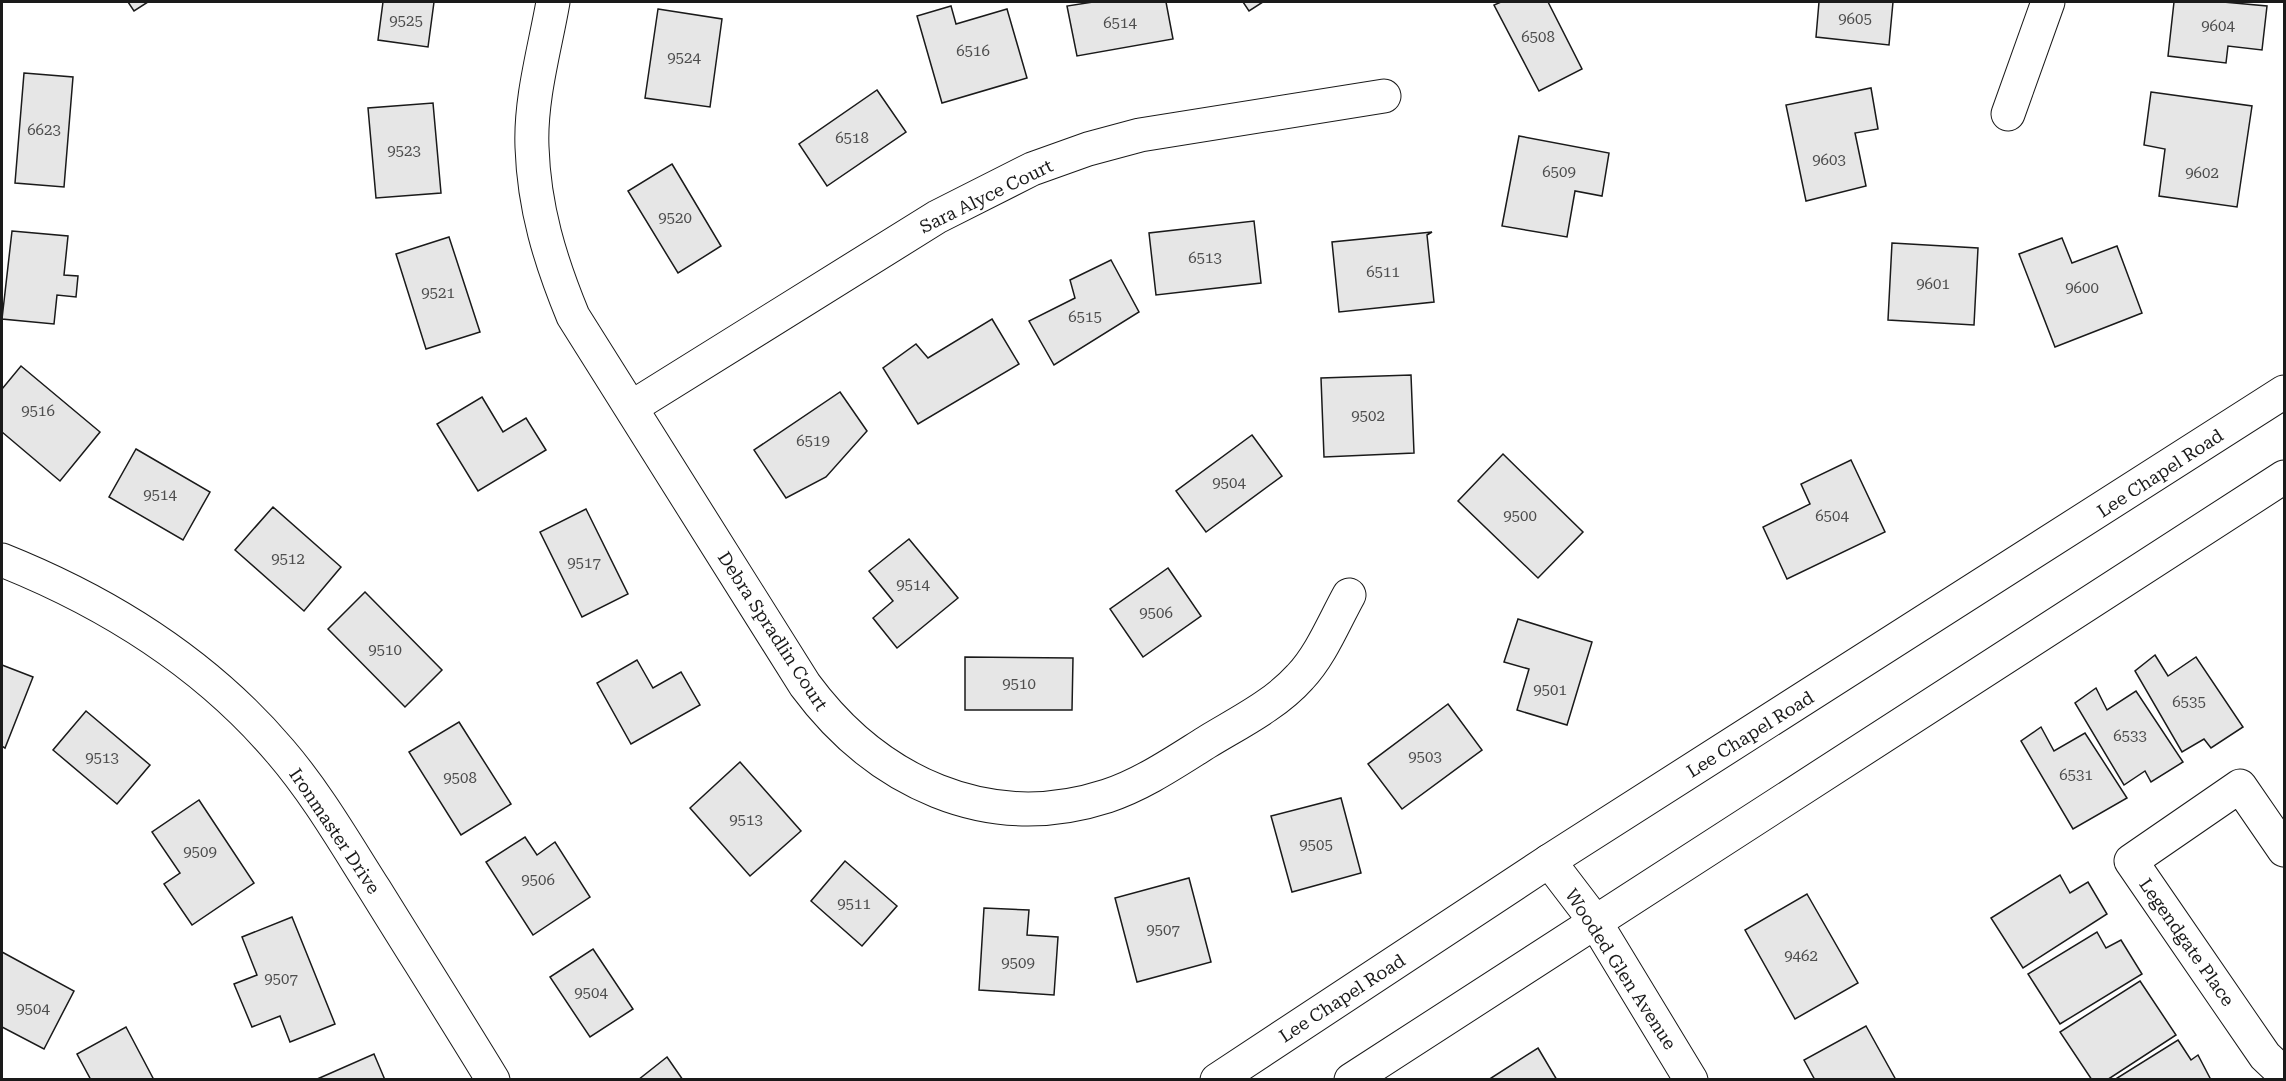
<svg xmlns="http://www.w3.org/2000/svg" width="2286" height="1081" viewBox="0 0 2286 1081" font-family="'Roboto Serif',serif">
<rect width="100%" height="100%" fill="#fff"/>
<g fill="#e6e6e6" stroke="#1a1a1a" stroke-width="1.5">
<polygon points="128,2 148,2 134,11"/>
<polygon points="383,2 434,2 428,47 378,40"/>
<polygon points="1093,2 1166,2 1173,39 1077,56 1067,6"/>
<polygon points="1243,2 1263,2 1249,11"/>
<polygon points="1501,2 1548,2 1582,69 1539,91 1494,5"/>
<polygon points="1819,2 1893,2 1889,45 1816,37"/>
<polygon points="2174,2 2223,2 2267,6 2262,50 2228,46 2226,63 2168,56"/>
<polygon points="951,6 956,24 1007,9 1027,78 942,103 917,16"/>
<polygon points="658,9 722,19 710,107 645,98"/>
<polygon points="24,73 73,77 64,187 15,183"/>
<polygon points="1871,88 1878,129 1855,133 1866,186 1806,201 1786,105"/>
<polygon points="877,90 906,132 827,186 799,144"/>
<polygon points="2151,92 2252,106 2237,207 2159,196 2165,149 2144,145"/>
<polygon points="433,103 441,193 376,198 368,108"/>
<polygon points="1519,136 1609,153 1602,196 1575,191 1567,237 1502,226"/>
<polygon points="672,164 721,246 678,273 628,191"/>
<polygon points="1254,221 1261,283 1156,295 1149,233"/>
<polygon points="12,231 68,236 64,275 78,276 76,297 57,295 54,324 2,319"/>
<polygon points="1432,232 1427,235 1434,302 1339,312 1332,242"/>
<polygon points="449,237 480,332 426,349 396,254"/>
<polygon points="2062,238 2072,263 2117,246 2142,313 2055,347 2019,254"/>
<polygon points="1892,243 1978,248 1974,325 1888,320"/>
<polygon points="1111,260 1139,312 1054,365 1029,321 1075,298 1070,280"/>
<polygon points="992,319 1019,364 918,424 883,368 916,344 928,358"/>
<polygon points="21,366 100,432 60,481 2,432 2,389"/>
<polygon points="1411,375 1414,453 1324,457 1321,378"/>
<polygon points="840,392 867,431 826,477 786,498 754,450"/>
<polygon points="482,397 503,432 526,418 546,450 478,491 437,424"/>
<polygon points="1252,435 1282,476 1206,532 1176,491"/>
<polygon points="136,449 210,492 183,540 109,497"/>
<polygon points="1503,454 1583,532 1538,578 1458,501"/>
<polygon points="1851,460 1885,532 1787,579 1763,527 1810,504 1801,484"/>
<polygon points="273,507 341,567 304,611 235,550"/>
<polygon points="586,509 628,594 582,617 540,532"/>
<polygon points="909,539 958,598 897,648 873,618 893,601 869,571"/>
<polygon points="1168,568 1201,616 1143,657 1110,609"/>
<polygon points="365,592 442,670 405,707 328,629"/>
<polygon points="1518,619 1592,642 1567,725 1517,710 1529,669 1504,662"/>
<polygon points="2155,655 2168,676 2196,657 2243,727 2211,748 2204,739 2182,752 2135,671"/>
<polygon points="965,657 1073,658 1072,710 965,710"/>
<polygon points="637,660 653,688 681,672 700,705 631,744 597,683"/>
<polygon points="2,665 33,677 5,748 2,746"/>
<polygon points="2096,688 2107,710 2136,691 2183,762 2151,782 2145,771 2124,785 2075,703"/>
<polygon points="1448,704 1482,750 1402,809 1368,764"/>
<polygon points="86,711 150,765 117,804 53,750"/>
<polygon points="459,722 511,804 461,835 409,752"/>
<polygon points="2041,727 2054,751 2085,733 2127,798 2073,829 2021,741"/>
<polygon points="740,762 801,831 750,876 690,808"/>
<polygon points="1341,798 1361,873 1292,892 1271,816"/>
<polygon points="199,800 254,883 192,925 164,884 180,873 152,832"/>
<polygon points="525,837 537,855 555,842 590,897 533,935 486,862"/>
<polygon points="845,861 897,906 862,946 811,901"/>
<polygon points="2060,875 2070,893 2088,882 2107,914 2023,968 1991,918"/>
<polygon points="1189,878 1211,962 1137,982 1115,898"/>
<polygon points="1807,894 1858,983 1795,1019 1745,930"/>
<polygon points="984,908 1029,910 1027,935 1058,937 1054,995 979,990"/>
<polygon points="292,917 335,1024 290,1042 280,1016 252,1027 234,984 257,975 242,937"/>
<polygon points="2097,932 2106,948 2121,940 2142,974 2060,1024 2028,974"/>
<polygon points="593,949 633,1009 590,1037 550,977"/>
<polygon points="2,952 74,991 44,1049 2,1027"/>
<polygon points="2140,981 2176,1035 2107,1080 2092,1080 2060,1032"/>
<polygon points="1866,1026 1896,1080 1815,1080 1804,1060"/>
<polygon points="126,1027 154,1080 91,1080 77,1054"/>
<polygon points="2178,1040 2191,1060 2198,1055 2211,1080 2114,1080"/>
<polygon points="1538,1048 1557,1080 1488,1080"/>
<polygon points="374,1054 385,1080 315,1080"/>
<polygon points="667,1057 683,1080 638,1080"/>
</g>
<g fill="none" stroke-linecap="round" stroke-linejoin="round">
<g stroke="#1a1a1a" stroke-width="35">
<g id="minor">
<path d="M 553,2 C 545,48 530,99 532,147 C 534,208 550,260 573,316 L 805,685 C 876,781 987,835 1107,796 C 1143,784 1175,762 1207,742 C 1238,723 1275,705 1300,677 C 1321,655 1334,622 1349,595"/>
<polyline points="2008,114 2048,2"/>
<polyline points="632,407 937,217 1032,169 1088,149 1140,135 1384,96"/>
<path d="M 2,560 C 107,602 206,664 280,751 C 317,794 345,843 375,890 C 414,953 454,1016 493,1080"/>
<polyline points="2284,850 2240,786 2131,861 2265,1056 2284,1074"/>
<polyline points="1549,861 1594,920 1691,1080"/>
</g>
</g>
<g stroke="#1a1a1a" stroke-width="35">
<g id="major">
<polyline points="1217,1080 1549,861 2284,392"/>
<polyline points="1351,1080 2284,477"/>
</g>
</g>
<use href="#minor" stroke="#fff" stroke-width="33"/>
<use href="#major" stroke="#fff" stroke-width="33"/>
</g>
<g text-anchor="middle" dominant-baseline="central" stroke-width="4.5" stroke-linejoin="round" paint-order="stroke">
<g font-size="15" fill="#4d4d4d">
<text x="1855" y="19">9605</text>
<text x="406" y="21">9525</text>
<text x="1120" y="23">6514</text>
<text x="2218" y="26">9604</text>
<text x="1538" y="37">6508</text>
<text x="973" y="51">6516</text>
<text x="684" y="58">9524</text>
<text x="44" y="130">6623</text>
<text x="852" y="138">6518</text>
<text x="404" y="151">9523</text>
<text x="1829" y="160">9603</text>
<text x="1559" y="172">6509</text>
<text x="2202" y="173">9602</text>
<text x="675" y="218">9520</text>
<text x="1205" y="258">6513</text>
<text x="1383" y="272">6511</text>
<text x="1933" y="284">9601</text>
<text x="2082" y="288">9600</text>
<text x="438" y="293">9521</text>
<text x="1085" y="317">6515</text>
<text x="38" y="411">9516</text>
<text x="1368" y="416">9502</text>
<text x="813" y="441">6519</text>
<text x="1229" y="483">9504</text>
<text x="160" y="495">9514</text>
<text x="1520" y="516">9500</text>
<text x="1832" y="516">6504</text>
<text x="288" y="559">9512</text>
<text x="584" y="563">9517</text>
<text x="913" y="585">9514</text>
<text x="1156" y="613">9506</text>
<text x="385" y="650">9510</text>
<text x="1019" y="684">9510</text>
<text x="1550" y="690">9501</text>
<text x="2189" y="702">6535</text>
<text x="2130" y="736">6533</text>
<text x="1425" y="757">9503</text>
<text x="102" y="758">9513</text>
<text x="2076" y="775">6531</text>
<text x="460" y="778">9508</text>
<text x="746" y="820">9513</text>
<text x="1316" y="845">9505</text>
<text x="200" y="852">9509</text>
<text x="538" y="880">9506</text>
<text x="854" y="904">9511</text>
<text x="1163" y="930">9507</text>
<text x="1801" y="956">9462</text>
<text x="1018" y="963">9509</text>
<text x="281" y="979">9507</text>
<text x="591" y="993">9504</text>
<text x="33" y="1009">9504</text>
</g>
<g font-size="18" fill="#1a1a1a" stroke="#fff">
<text transform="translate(986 196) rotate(-26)">Sara Alyce Court</text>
<text transform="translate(2160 473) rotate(-33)">Lee Chapel Road</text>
<text transform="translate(773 631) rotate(57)">Debra Spradlin Court</text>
<text transform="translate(1750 734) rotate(-32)">Lee Chapel Road</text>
<text transform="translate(335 831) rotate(56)">Ironmaster Drive</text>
<text transform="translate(2187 942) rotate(55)">Legendgate Place</text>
<text transform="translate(1621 969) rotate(57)">Wooded Glen Avenue</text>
<text transform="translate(1342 998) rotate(-33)">Lee Chapel Road</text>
</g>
</g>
<rect width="2286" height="1081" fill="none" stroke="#1a1a1a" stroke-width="6"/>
</svg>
